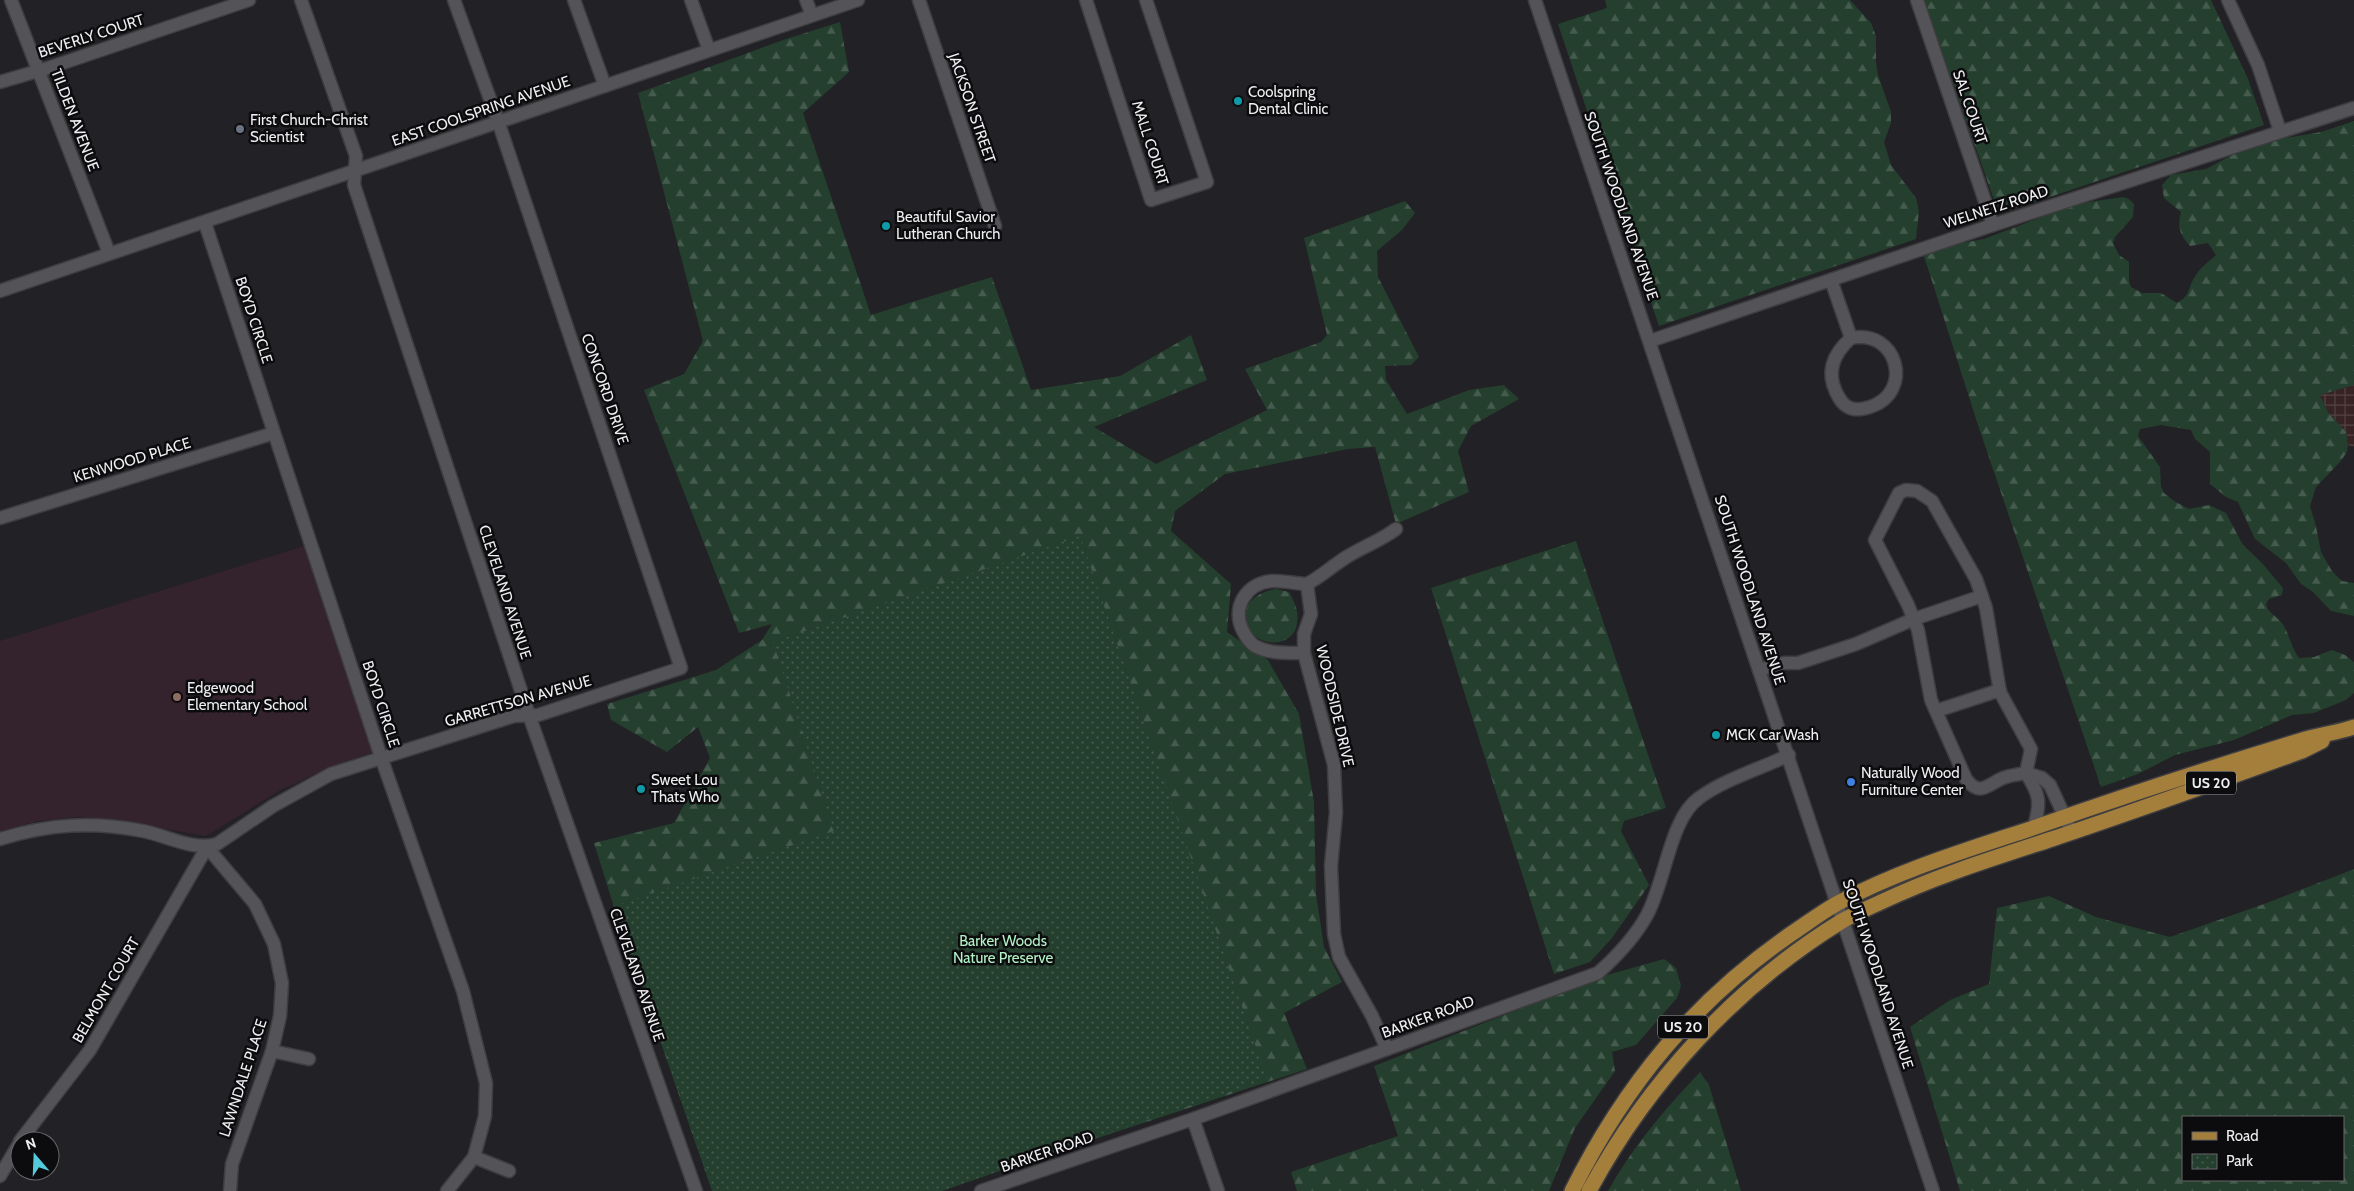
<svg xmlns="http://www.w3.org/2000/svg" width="2354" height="1191" viewBox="0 0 2354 1191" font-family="Cabin,sans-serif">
<defs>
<pattern id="industrial-grid" width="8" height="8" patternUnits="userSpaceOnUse" patternTransform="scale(1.25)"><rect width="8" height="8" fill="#372323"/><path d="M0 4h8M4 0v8" fill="none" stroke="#544343"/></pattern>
<pattern id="forest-firs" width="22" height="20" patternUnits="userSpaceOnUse" patternTransform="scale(1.25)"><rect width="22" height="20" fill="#243f2e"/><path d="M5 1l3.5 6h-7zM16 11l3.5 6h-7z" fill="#445b4d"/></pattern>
<pattern id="park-dots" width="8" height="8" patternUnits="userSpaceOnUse" patternTransform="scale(1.25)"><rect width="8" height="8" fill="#243f2e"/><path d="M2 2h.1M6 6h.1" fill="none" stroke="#445b4d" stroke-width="1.8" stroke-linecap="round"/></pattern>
</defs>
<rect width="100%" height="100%" fill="#222125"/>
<polygon fill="url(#industrial-grid)" points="2354,385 2354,447 2348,445 2346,432 2328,412 2320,395"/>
<polygon fill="#34232d" points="304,546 373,752 330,767 279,791 206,836 118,821 78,817 38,821 0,831 0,641"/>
<g fill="url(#forest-firs)" fill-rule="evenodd">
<polygon points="1605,0 1850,0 1871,23 1876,36 1876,62 1878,75 1891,112 1891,123 1884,142 1891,165 1916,198 1919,211 1916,239 1659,326 1558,24 1607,8"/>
<polygon points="1924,0 2211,0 2248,79 2264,125 1999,214"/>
<polygon points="840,22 849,72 803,113 871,315 992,277 1031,390 1120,376 1191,335 1207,380 1094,427 1156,464 1267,410 1245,369 1321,342 1327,335 1304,238 1405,201 1415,213 1402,230 1377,251 1378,277 1419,357 1411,365 1385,366 1386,380 1407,414 1469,390 1504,385 1519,399 1471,426 1458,451 1469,492 1396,524 1375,447 1348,449 1225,474 1175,511 1171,531 1231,584 1227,632 1268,660 1299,714 1314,802 1316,894 1324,947 1342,982 1284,1013 1307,1069 937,1191 712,1191 613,904 594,843 674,823 710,758 698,727 667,752 611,720 607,704 716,670 762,640 772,624 739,633 644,390 684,374 703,341 638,93 783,40"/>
<path d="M 2354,121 L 2354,385 L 2320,395 L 2328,412 L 2346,432 L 2348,445 L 2347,452 L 2340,462 L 2316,487 L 2310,506 L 2316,526 L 2321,552 L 2332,571 L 2342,581 L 2354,583 L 2354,616 L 2331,611 L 2313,592 L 2301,584 L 2286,563 L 2255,539 L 2238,502 L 2226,497 L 2210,484 L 2210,452 L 2195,439 L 2191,430 L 2161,425 L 2140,429 L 2138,436 L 2160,467 L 2161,487 L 2164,493 L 2174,501 L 2189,509 L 2209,505 L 2226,513 L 2243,545 L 2262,563 L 2283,588 L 2282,595 L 2269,599 L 2266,604 C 2268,613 2275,615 2281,622 C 2288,629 2291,648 2299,658 L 2314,657 L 2332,650 L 2345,655 L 2354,662 L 2354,693 L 2346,700 L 2314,713 L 2292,715 L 2234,740 L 2175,755 L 2138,774 L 2101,787 L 1977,422 L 1923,253 L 1950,245 L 1984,239 L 2076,204 L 2123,197 L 2129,199 L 2134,204 L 2133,217 L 2115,237 L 2113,243 L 2119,255 L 2129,262 L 2129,281 L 2131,287 L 2142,293 L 2161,293 L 2177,303 C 2191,295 2187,290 2194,278 C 2199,269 2208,262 2216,255 L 2208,243 L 2190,246 C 2180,234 2177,228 2181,212 L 2164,198 L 2162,185 L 2171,175 L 2206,169 L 2247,147 L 2262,142 L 2321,132 Z"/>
<polygon points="1576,541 1666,808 1624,821 1621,831 1649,885 1612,938 1590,962 1554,974 1431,588"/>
<path d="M 1276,589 L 1289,592 C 1296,605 1300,614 1296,628 C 1289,647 1262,646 1251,632 C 1234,609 1255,592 1276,589 Z"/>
<path d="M 2354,869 L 2354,1191 L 1960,1191 L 1910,1027 L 1950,1000 L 1989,984 L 1997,908 L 2049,896 L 2096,917 L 2170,937 L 2264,904 ZM 2183,1117 L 2343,1117 L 2343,1180 L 2183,1180 Z"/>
<polygon points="1664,959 1676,968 1681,986 1677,998 1636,1045 1612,1052 1615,1071 1575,1128 1549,1191 1297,1191 1291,1172 1398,1136 1374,1066 1607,975"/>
<path d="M 1700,1072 L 1709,1085 L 1741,1191 L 1608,1191 C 1632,1147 1666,1108 1700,1072 Z"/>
</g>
<polygon fill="url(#park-dots)" points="1080,536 1267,1079 942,1191 713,1191 614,906 834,831 773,642"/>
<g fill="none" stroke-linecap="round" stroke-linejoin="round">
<g stroke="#3e3d40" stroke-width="15">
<g id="minor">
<polyline points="11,0 109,253"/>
<polyline points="301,0 356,156 354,185 529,715 696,1191"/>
<polyline points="574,0 605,86"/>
<polyline points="691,0 709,50"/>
<polyline points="806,0 812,15"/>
<polyline points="919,0 995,226"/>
<polyline points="1086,0 1151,200 1207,182 1146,0"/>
<polyline points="1535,0 1933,1191"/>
<polyline points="1917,0 1993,225"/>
<polyline points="2228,0 2258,65 2280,131"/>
<polyline points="0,82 48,68 249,0"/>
<polyline points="205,223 381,757 463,991 486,1083 485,1116 474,1157 447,1191"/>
<path d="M 1831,280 L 1851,338 C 1834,353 1826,371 1836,392 C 1839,398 1842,404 1848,407 C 1855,411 1863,409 1870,407 C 1915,392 1897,328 1851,338"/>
<polyline points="0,291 858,0"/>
<polyline points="1650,341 1993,225 2354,108"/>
<path d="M 1906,490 L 1917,491 L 1932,501 L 1976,579 L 1986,608 L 2000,692 L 2031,749 L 2026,773 C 2020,774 2013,775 2006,777 C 1989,782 1981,799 1966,779 L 1931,700 L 1918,630 L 1908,605 L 1875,540 L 1899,493 Z"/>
<polyline points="0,518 274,433"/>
<path d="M 1304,653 C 1289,653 1269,654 1255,646 C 1249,642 1246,637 1243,631 C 1231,608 1246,583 1272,581 C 1283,580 1296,584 1307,584"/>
<polyline points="1759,670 1784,663 1798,663 1856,644 1914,619 1982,596"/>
<polyline points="1936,711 2000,690"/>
<polyline points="2026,773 2042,778 2050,785 2069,826"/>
<path d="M 2026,773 C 2040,795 2041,802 2034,827"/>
<path d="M 0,839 C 49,824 93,821 143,831 C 168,836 192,851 217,844 L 273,806 L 331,774 L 514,716 L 538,715 L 681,668 L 498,121 L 454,0"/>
<path d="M 1387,1049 L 1372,1016 L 1339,957 L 1334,934 L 1331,866 L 1336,813 L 1334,765 L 1304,653 L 1304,634 L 1311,614 L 1307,584 C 1320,577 1330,568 1342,560 C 1359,548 1379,542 1396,529"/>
<polyline points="272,1051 309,1059"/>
<polyline points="1193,1119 1218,1191"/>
<polyline points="20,1141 90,1050 207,847 255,904 274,944 282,983 280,1016 272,1051 232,1164 230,1191"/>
<polyline points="474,1157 509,1171"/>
<polyline points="0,1176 20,1142"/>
<path d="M 981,1191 L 1193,1119 L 1598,973 C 1616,957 1635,937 1647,915 C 1665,883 1670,818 1699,798 C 1725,779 1760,769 1789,755"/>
</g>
</g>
<g stroke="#3e3d40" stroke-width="18">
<g id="major">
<path d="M 1572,1191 C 1625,1085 1693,1002 1791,934 C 1806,924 1822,912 1838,903 C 1900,870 1967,850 2033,828 C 2121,797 2210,768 2299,741 C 2317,735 2336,733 2354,727"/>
<path d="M 1589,1191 C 1648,1082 1736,986 1842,921 C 1854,914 1868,908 1881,902 C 1936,876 1994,858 2052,839 C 2136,811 2219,781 2302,751 L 2322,741"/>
</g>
</g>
<use href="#minor" stroke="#545357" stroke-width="12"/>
<use href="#major" stroke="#a47e3b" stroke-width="15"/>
</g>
<g fill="#0f9aa8" stroke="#0c0b0d" stroke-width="2">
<circle cx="1238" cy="101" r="5"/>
<circle cx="886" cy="226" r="5"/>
<circle cx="1716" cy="735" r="5"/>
<circle cx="641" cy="789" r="5"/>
</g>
<circle fill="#6b7280" stroke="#0c0b0d" stroke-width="2" cx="240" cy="129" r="5"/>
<circle fill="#8d6e63" stroke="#0c0b0d" stroke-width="2" cx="177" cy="697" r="5"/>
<circle fill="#3f7fe0" stroke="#0c0b0d" stroke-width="2" cx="1851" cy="782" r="5"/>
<g text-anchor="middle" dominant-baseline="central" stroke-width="5" stroke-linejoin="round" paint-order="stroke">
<g fill="#0c0b0d" stroke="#abaaad" stroke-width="1">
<rect x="2186" y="771.5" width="50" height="23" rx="4"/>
<rect x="1658" y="1015.5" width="50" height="23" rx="4"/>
</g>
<g font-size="14" font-weight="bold" fill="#efeef1">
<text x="2211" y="783">US 20</text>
<text x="1683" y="1027">US 20</text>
</g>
<g font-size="15" fill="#efeef1" stroke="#0c0b0d">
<text transform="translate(91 36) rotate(-18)">BEVERLY COURT</text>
<text transform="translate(1970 107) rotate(71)">SAL COURT</text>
<text transform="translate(972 108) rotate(71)">JACKSON STREET</text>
<text transform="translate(481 111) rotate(-19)">EAST COOLSPRING AVENUE</text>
<text transform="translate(75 120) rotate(69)">TILDEN AVENUE</text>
<text transform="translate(1150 143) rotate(72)">MALL COURT</text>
<text transform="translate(1621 206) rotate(71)">SOUTH WOODLAND AVENUE</text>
<text transform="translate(1996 207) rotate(-18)">WELNETZ ROAD</text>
<text transform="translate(254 320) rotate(72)">BOYD CIRCLE</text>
<text transform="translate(605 389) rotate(71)">CONCORD DRIVE</text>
<text transform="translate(132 460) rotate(-17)">KENWOOD PLACE</text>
<text transform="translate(1750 590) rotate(72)">SOUTH WOODLAND AVENUE</text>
<text transform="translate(505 592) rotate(72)">CLEVELAND AVENUE</text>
<text transform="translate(518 701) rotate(-16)">GARRETTSON AVENUE</text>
<text transform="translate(381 704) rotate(72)">BOYD CIRCLE</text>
<text transform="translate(1335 706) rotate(77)">WOODSIDE DRIVE</text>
<text transform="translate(1878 974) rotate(72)">SOUTH WOODLAND AVENUE</text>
<text transform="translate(637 975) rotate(71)">CLEVELAND AVENUE</text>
<text transform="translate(106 990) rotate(-60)">BELMONT COURT</text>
<text transform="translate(1428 1017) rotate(-20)">BARKER ROAD</text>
<text transform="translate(243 1078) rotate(-72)">LAWNDALE PLACE</text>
<text transform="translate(1047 1152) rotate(-19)">BARKER ROAD</text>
</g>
<g font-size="15" fill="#efeef1" stroke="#0c0b0d" text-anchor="start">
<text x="1248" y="92">Coolspring<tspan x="1248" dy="17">Dental Clinic</tspan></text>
<text x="250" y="120">First Church-Christ<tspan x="250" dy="17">Scientist</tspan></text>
<text x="896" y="217">Beautiful Savior<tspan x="896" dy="17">Lutheran Church</tspan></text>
<text x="187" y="688">Edgewood<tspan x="187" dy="17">Elementary School</tspan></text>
<text x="1726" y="735">MCK Car Wash</text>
<text x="1861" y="773">Naturally Wood<tspan x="1861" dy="17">Furniture Center</tspan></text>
<text x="651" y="780">Sweet Lou<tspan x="651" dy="17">Thats Who</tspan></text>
</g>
<g font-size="15" fill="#b1f2c6" stroke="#0c0b0d">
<text x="1003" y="941">Barker Woods<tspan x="1003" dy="17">Nature Preserve</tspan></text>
</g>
</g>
<rect x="2182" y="1116" width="162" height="65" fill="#0c0b0d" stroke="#676668"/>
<rect x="2192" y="1132" width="25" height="8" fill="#a47e3b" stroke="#676668"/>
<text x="2226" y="1141" font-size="15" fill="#efeef1">Road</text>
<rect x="2192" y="1154" width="25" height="15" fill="url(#park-dots)" stroke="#676668"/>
<text x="2226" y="1166" font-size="15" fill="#efeef1">Park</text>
<g transform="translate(35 1156) rotate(341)"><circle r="24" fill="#0c0b0d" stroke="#676668"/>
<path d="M0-4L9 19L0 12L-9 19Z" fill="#53cbdb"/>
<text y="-8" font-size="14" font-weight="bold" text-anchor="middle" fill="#efeef1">N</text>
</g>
</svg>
